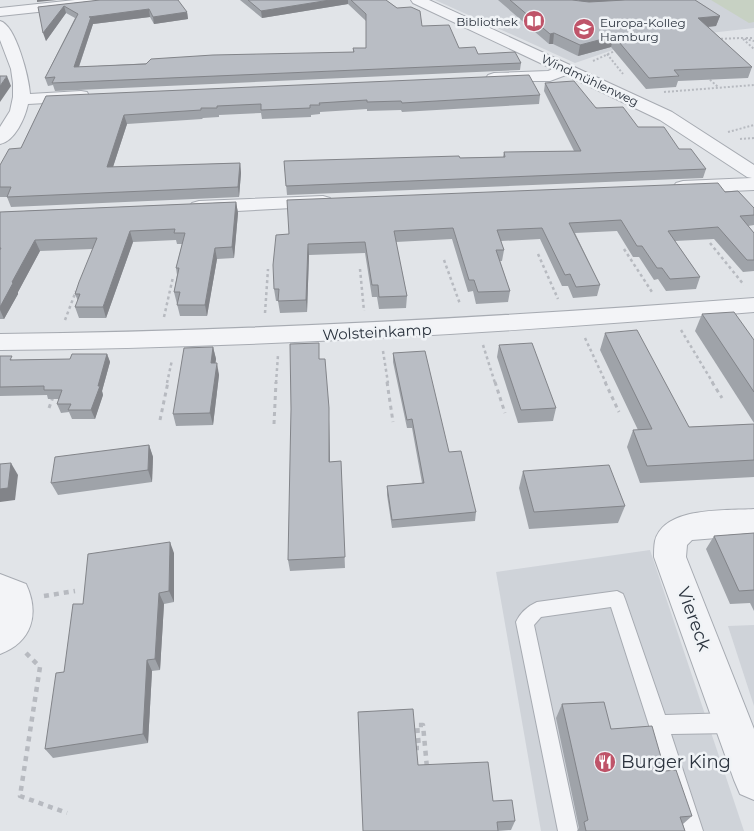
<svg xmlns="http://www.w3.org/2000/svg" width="754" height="831" viewBox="0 0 754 831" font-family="Montserrat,sans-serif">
<rect width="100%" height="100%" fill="#e1e4e8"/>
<g fill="#cfd3d9">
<polygon points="435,0 754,0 754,28 639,41 575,63"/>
<polygon points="650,550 744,831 541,831 496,572"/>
<polygon points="754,625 754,706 728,626"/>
</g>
<polygon fill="#c7d1c3" points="711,0 754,0 754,22 749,23"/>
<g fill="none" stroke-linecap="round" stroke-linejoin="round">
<g stroke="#a7abb2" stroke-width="2">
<path id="service" d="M 617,591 L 623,594 L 625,599 L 665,715 L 732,713 L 739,716 L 742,723 L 739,730 L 732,733 L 671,734 L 703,831 L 683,831 L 611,607 L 541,617 L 534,625 L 578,831 L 558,831 L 516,622 C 520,613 528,606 537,602 Z"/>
</g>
<g stroke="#a7abb2" stroke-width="2">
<g id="minor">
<polygon points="75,0 120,0 113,4 0,16 0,8"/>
<polygon points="411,0 429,0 672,112 754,165 754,190 683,193 676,191 673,187 676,183 683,181 752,178 747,177 660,120 566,75 550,81 488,81 486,78 488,75 494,73 548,71 553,69 413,3"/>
<path d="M 0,21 C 16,25 29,78 30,94 L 81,91 L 87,92 L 89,96 L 87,100 L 81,101 L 28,104 C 25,118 15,141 0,144 L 0,127 L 10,111 L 13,97 L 13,83 L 11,69 L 0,40 Z"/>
<polygon points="323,196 330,198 333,202 330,206 199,213 192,211 189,207 192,203 199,201"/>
<path d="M 754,298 L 754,312 C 503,333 252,348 0,350 L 0,334 C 252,331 503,317 754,298 Z"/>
<path d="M 754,509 L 754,535 L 692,540 L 687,545 L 686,557 L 754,729 L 754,800 L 740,794 L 734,780 L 654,557 C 654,552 654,546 655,541 C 664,506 726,511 754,509 Z"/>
<path d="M 0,574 L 26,584 C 40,614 32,642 0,654 Z"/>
</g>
</g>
<g stroke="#b7bac0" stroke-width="2" stroke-dasharray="2 2" stroke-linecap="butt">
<polyline points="746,38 754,38"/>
<polyline points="717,39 742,38 754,41"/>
<polyline points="743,39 754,49"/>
<polyline points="607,54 623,74"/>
<polyline points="593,61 617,50"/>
<polyline points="707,77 718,87"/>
<polyline points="664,92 754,85"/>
<polyline points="728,132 754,125"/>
<polyline points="740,139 754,138"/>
</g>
<g stroke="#b7bac0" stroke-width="2.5" stroke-dasharray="3 3" stroke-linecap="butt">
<polyline points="710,243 744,285"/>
<polyline points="624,249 652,292"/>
<polyline points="538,254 558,299"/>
<polyline points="444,260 460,304"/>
<polyline points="360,269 364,311"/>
<polyline points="265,313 268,269"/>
<polyline points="164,317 173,277"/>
<polyline points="65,320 76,291"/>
<polyline points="681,330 713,383"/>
<polyline points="585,338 606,383"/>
<polyline points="483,345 495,383"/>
<polyline points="383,351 388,383"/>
<polyline points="167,383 172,360"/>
<polyline points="276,383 278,355"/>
</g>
<g stroke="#b7bac0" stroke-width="3" stroke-dasharray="4 4" stroke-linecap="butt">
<polyline points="387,382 393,422"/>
<polyline points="495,382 505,413"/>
<polyline points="605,382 619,412"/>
<polyline points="712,382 722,398"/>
<polyline points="49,408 53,397"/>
<polyline points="160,420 168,382"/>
<polyline points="274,424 276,382"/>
</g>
<g stroke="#b7bac0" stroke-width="4.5" stroke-dasharray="5 5" stroke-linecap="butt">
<polyline points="44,596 75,591"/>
<polyline points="26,653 40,667 20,796 67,813"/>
<polyline points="414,748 419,748 417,725 423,725 427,768"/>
</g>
<use href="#service" fill="#f3f4f7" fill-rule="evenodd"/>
<use href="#minor" fill="#f3f4f7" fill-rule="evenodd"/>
</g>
<g fill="#9fa3a9">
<polygon points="100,0 187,12 188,19 154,24 150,17 93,24 79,67 353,52 353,48 366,48 366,21 348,4 262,18 240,0 386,0 422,26 459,48 478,54 521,63 520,70 55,91 53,85 48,86 45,78 75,18 66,13 46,41 38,7"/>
<polygon points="498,0 695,0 720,16 716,26 708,27 752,67 748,78 678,81 676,87 646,89 611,47 578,56 553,44 549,44"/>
<polygon points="545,83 638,127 679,149 706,169 703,178 287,195 284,161 503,157 504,152 574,151 544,91"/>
<polygon points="540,95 539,104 402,112 401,110 367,111 367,109 320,112 320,114 311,115 311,117 262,119 261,113 219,115 219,117 203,118 202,119 127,124 113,167 240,163 241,173 239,197 11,207 7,197 0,197 0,165 21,148 46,96"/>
<polygon points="725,192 754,208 754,225 748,226 754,233 754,271 743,272 714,239 675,241 700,277 696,289 666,291 658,279 654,280 639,257 633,257 617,231 575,233 600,285 597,296 573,298 568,286 562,286 540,239 501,241 504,250 502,261 500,261 510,291 508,302 476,304 473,291 468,292 452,239 396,242 407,296 406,308 379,309 377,297 372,297 365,253 309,255 307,312 280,313 278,301 276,301 274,289 289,234"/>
<polygon points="236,202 238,213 234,258 217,259 207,316 180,316 174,292 177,275 176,268 182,244 177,244 176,240 133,242 106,318 79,318 75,307 78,301 75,294 93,249 40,251 18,292 18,294 4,319 0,319 0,212"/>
<polygon points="702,314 754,340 754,423 695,331"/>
<polygon points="605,333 689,427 754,424 754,477 640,483 627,447 633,430 638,430 600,350"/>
<polygon points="499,345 556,408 553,421 518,423 497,357"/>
<polygon points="213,347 216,359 215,363 219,375 213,425 176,426 173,414"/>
<polygon points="393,353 449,452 476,512 475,521 392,528 387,495 387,486 422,483 412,428 407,428 393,362"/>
<polygon points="107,354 110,362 102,391 103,395 95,419 72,419 69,412 61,413 57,404 59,399 48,399 47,395 0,396 0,356 13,360 70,359"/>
<polygon points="320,359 329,420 330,462 341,461 345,568 290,571 288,560"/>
<polygon points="149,445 153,457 152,482 58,495 51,483"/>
<polygon points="523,471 625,506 618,523 529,529 519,488"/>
<polygon points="754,533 754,611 750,603 730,604 706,549 714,536"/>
<polygon points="174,553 174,602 164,604 160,670 152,671 148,743 53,758 45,749 83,604"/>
<polygon points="562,704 611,729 665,771 692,816 683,824 685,831 577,831 579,828 556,718"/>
<polygon points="493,801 515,821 511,830 498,831"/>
</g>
<g fill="#828489">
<polygon points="37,0 57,0 37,2"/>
<polygon points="330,0 348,0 348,4 262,18 261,11"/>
<polygon points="579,0 642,0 578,5"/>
<polygon points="64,6 66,13 46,41 43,33"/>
<polygon points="149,9 150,17 93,24 76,75 74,67 89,17"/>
<polygon points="187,12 188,19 154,24 153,17"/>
<polygon points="720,16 716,26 695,28 698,18"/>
<polygon points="554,33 553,44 549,44 550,34"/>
<polygon points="614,36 611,47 578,56 580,45"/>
<polygon points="7,76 11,86 0,102 0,86"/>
<polygon points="124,115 127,124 110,176 107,167"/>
<polygon points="240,163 241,173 239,197 238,187"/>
<polygon points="236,202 238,213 234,258 232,247"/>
<polygon points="130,231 133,242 106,318 103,307"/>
<polygon points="35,240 40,251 18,292 18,294 4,319 0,310 0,307 12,282"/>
<polygon points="308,244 309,255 307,312 306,300"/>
<polygon points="215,248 217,259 207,316 205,305"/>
<polygon points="213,347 216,359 214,376 211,363"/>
<polygon points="107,354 110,362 102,391 103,395 95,419 91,410"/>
<polygon points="217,363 219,375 213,425 210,413"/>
<polygon points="329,408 329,420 330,474 329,462"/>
<polygon points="149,445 153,457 152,482 148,470"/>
<polygon points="11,463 18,475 15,500 0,502 0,489"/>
<polygon points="170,542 174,553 174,602 169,591"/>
<polygon points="159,593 164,604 160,670 155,659"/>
<polygon points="147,660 152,671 148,743 143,734"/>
</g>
<g fill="#b9bdc4" stroke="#828489">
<polygon points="100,0 178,0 187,12 153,17 149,9 89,17 91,17 74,67 146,64 151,59 213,55 354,52 353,48 366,48 366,14 351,0 386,0 397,8 411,7 420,11 422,26 449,25 459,48 475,47 478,54 515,52 521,63 52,83 55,77 45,78 78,14 64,6 43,33 38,7"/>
<polygon points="248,0 330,0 261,11"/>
<polygon points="510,0 572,0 589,2 625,0 695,0 720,16 698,18 752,67 674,70 679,76 649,78 614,36 580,45 554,33 550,34"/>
<polygon points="529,75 540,95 402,103 401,101 367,102 367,100 319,103 320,105 310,105 310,108 261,110 261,104 217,106 217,108 201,108 201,110 124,115 107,167 240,163 238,187 7,197 11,187 0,187 0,165 9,149 21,148 46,96"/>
<polygon points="0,76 7,76 0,86"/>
<polygon points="574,81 596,108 623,107 638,127 664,127 679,149 691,149 706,169 286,186 284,161 459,156 460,158 505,157 504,152 581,151 545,83"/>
<polygon points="718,183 725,192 738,191 754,208 754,215 740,216 754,233 754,260 747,260 718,227 668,231 700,277 670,279 662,268 657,268 642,246 637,246 621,220 569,223 600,285 576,287 570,274 565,275 542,228 497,230 504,250 496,250 510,291 478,292 474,280 469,280 453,228 394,231 407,296 379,297 378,285 372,285 365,242 308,244 306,300 278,301 279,289 274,289 273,265 276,235 289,234 287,200"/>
<polygon points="236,202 232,247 215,248 205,305 177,305 180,292 174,292 179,268 176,268 185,233 174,233 175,229 130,231 103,307 75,307 80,294 75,294 79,282 97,238 35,240 12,282 13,283 0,307 0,250 1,248 0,248 0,212"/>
<polygon points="734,312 754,340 754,392 702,314"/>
<polygon points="637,330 689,427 754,424 754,460 647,466 633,430 652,429 605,333"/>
<polygon points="319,343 319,359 325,359 329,408 329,462 341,461 345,557 288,560 291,409 290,344"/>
<polygon points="532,343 556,408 521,410 499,345"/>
<polygon points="213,347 211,363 217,363 210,413 173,414 184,348"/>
<polygon points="425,351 449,452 461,451 476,512 392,520 387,486 424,483 412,419 407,420 393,353"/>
<polygon points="72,354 107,354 98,386 100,386 91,410 68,410 71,404 57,404 62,390 44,390 44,386 0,387 0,356 12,356 10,360 70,359"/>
<polygon points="149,445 148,470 51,483 55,457"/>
<polygon points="11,463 8,488 0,489 0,464"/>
<polygon points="609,465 625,506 534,512 523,471"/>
<polygon points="754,533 754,590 739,591 714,536"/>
<polygon points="170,542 169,591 159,593 155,659 147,660 143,734 45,749 56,673 64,672 73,604 83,604 88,554"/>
<polygon points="604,702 611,729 652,726 665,771 676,770 692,816 680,817 685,831 586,831 584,822 588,820 562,704"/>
<polygon points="413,709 418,765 488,762 493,801 512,800 515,821 497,822 498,831 363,831 358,712"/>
</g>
<defs>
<g id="library-disc" transform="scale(1.125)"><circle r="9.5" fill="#bf5469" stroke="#f0f3f6"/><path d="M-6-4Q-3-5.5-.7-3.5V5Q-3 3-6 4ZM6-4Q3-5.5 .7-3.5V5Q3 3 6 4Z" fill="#fff"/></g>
<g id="university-disc" transform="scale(1.125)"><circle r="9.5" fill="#bf5469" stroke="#f0f3f6"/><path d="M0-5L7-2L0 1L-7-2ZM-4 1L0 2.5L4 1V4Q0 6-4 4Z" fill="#fff"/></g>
<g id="restaurant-disc" transform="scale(1.125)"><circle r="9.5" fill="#bf5469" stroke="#f0f3f6"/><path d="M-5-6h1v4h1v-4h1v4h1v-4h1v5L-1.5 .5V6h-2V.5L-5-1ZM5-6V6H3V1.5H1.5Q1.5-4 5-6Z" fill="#fff"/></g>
</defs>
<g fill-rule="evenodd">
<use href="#library-disc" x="534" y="21"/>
<use href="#university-disc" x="584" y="29"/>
<use href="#restaurant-disc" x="605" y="762"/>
</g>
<g text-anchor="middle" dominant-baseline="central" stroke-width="5" stroke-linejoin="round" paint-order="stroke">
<g font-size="12" fill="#2b333e" stroke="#f0f3f6" text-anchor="end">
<text x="518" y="21">Bibliothek</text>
<text x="600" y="22" text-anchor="start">Europa-Kolleg<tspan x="600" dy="14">Hamburg</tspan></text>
</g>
<g font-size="12" fill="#2b333e" stroke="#f0f3f6">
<text transform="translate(590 80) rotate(25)">Windmühlenweg</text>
</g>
<g font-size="15" fill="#2b333e" stroke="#f0f3f6">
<text transform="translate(377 332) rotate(-3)">Wolsteinkamp</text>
</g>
<g font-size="18" fill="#2b333e" stroke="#f0f3f6">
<text transform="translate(694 619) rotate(70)">Viereck</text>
</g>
<g font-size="18" fill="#2b333e" stroke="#f0f3f6" text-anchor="start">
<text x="621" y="762">Burger King</text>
</g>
</g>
</svg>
